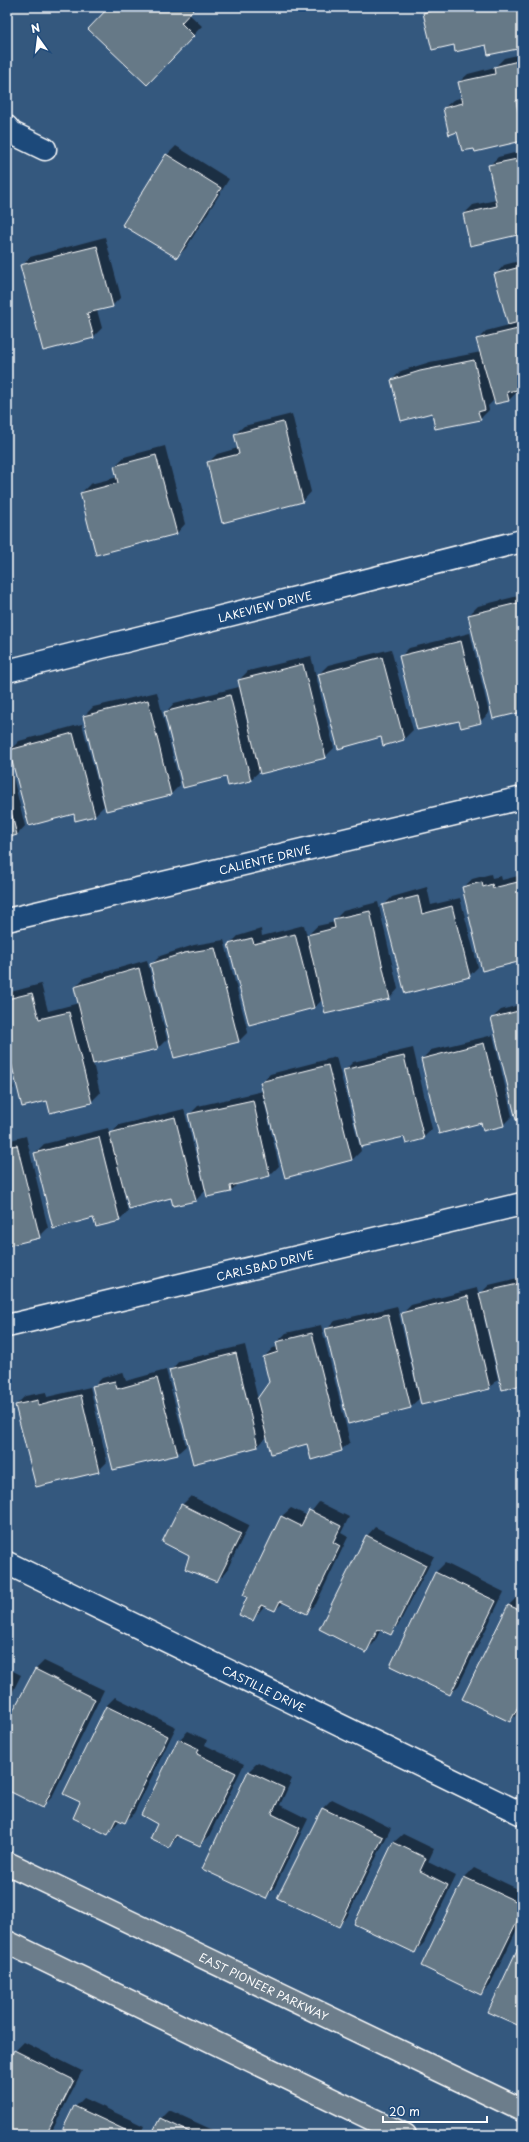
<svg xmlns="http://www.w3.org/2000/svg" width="529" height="2142" viewBox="0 0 529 2142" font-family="'Playpen Sans',sans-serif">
<rect width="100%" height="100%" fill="#34587e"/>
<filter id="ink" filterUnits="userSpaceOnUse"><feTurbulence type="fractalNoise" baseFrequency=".025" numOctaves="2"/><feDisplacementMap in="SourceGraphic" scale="8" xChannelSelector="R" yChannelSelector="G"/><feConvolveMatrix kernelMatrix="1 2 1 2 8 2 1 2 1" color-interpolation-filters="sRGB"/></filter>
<g filter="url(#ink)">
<g fill="#0007">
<polygon points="111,7 196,7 189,14 202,26 156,74"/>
<polygon points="431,7 522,7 522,47 455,43 424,13"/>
<polygon points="522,54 522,140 474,147 458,131 444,108 453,100 463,97 459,82 468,74 495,67 504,58"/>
<polygon points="176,146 229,179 186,248 177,257 167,155"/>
<polygon points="522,151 522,233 464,214 473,205 496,200 489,166 498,157"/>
<polygon points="105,237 121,297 112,306 97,310 102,328 93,337 22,266 30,257"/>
<polygon points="522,248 522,387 517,389 518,391 509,400 495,403 494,400 488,406 489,410 480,419 433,412 392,380 401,371 430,362 481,352 478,339 486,331 509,325 496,274 504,265 519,261 517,253"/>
<polygon points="292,414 311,492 303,501 208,463 217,454 238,448 235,434 244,426"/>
<polygon points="165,446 185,524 177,533 81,493 90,484 118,477 115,466 124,457"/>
<polygon points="522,595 522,711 469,615 478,606"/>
<polygon points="470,633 489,713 480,722 400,657 409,648"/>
<polygon points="391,649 413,730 404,739 319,674 328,665"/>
<polygon points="311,656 334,748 325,757 261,770 250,780 227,776 166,712 174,703 239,687 247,722 249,721 239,680 248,671"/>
<polygon points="157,692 180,785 171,794 84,716 93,707"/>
<polygon points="82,724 104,806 95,815 74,813 10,750 19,741"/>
<polygon points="7,753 25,826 17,835 7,837"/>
<polygon points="491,874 492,878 501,876 502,880 522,875 522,960 463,888 472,879"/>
<polygon points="427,887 431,905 460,898 478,967 469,976 383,906 392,897"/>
<polygon points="378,902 398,989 390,998 323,999 314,1008 250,1024 229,945 238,936 261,929 262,936 304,925 307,936 317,926 335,922 334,920 343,911"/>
<polygon points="224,940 248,1032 239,1041 151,965 160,956 194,945"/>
<polygon points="147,960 167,1039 158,1048 93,1063 100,1093 91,1102 48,1100 7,1041 7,993 41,984 48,1011 79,1003 75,987 84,978"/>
<polygon points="522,1004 522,1118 492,1018 501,1010"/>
<polygon points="493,1035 512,1116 503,1125 482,1122 422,1059 431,1050"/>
<polygon points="413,1048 432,1129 423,1138 405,1136 344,1071 353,1062"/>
<polygon points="336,1057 361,1151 352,1160 262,1092 279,1166 270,1175 239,1182 231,1191 189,1115 198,1106 263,1091 261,1083 270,1074"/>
<polygon points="7,1059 14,1088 7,1095"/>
<polygon points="184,1109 205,1191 196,1200 174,1205 172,1197 125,1188 123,1189 128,1212 119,1221 94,1217 35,1153 44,1144 108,1128 110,1135 119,1125"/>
<polygon points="26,1136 48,1228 39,1237 7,1245 7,1141"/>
<polygon points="522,1277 522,1384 486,1318 484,1318 498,1379 489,1388 421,1397 410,1407 326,1330 335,1321 397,1306 417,1390 419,1390 402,1314 411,1305 477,1288 479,1295 489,1285"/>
<polygon points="321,1325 350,1442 341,1450 268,1436 258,1446 171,1370 179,1361 245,1345 258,1400 270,1382 264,1357 273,1348 278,1347 277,1342 286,1333"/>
<polygon points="166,1370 186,1446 177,1454 93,1387 102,1378 123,1372 126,1381"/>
<polygon points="90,1387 107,1462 98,1471 16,1405 25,1396 46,1392 47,1397"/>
<polygon points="191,1496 249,1525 226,1572 217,1581 190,1556 182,1505"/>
<polygon points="319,1502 349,1517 341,1533 348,1537 316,1604 307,1613 284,1602 275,1610 265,1605 253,1620 249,1597 244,1595 282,1516 291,1508 308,1516"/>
<polygon points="375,1527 434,1556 399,1624 390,1633 381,1629 374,1643 366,1651 367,1536"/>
<polygon points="445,1563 504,1592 459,1685 450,1694 391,1666 436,1572"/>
<polygon points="518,1596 522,1598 522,1705 519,1712 510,1721 464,1698 509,1605"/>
<polygon points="44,1661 104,1690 52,1797 43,1806 7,1789 7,1724 35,1670"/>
<polygon points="7,1668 21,1675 7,1703"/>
<polygon points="115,1697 176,1727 134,1813 125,1822 120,1820 108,1834 82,1801 106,1706"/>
<polygon points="188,1731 207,1740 205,1745 244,1764 209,1836 200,1845 179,1835 169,1847 159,1823 179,1740"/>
<polygon points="258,1762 292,1779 280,1805 308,1819 274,1889 265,1898 203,1869 249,1771"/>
<polygon points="332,1799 391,1828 347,1917 338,1926 323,1808"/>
<polygon points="403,1834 434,1849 428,1862 456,1876 424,1943 415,1952 356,1923 394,1842"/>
<polygon points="474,1868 522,1891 522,1919 490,1985 481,1994 422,1966 465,1877"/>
<polygon points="24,2042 82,2071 50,2135 7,2135 11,2127 7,2125 7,2067 15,2051"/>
<polygon points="84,2098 144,2126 140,2135 62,2135 75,2107"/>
<polygon points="169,2110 224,2135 153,2135 160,2119"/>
</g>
<g fill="#667987" stroke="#fff">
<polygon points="109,7 194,7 195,8 181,23 194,36 147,85 88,29"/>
<polygon points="445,7 522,7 522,48 488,55 486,45 455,52 454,45 432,50 423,13"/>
<polygon points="522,60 522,99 516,101 522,129 522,141 475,152 474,149 462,151 457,132 449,135 443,108 463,103 458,82 495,74 494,67"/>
<polygon points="166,154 221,188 177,258 122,225"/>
<polygon points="522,158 522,234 470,246 463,214 497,206 488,165"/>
<polygon points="97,246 113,307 87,313 94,338 43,351 20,265"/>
<polygon points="522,251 522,321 508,325 494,274 520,267 516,252"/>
<polygon points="522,328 522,389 507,392 509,401 495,404 476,339"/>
<polygon points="474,360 485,410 478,412 481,420 435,429 432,413 401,421 391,380 420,371"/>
<polygon points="283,422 303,502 222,523 207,462 239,454 234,434"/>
<polygon points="156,455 177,534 96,555 80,493 118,483 114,466"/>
<polygon points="522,602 522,712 493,719 468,615"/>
<polygon points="461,641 481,723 461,728 459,721 417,730 399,656"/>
<polygon points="382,657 404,740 383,746 381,737 338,749 318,674"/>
<polygon points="303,664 326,758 260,774 238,680"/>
<polygon points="230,695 251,781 228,786 226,777 183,788 164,712"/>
<polygon points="148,700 171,795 106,811 83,716"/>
<polygon points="73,733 95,816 75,821 74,814 29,826 9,750"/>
<polygon points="7,796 17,835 7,838"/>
<polygon points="522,881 522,961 482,971 462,887 482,882 483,887 492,884 493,888"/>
<polygon points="418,896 422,914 452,906 470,977 405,994 382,905"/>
<polygon points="370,911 390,999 325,1014 307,935 335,928 333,919"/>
<polygon points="295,934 314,1008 249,1025 228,944 252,938 254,944"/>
<polygon points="215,948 239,1042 174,1058 150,964 184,953"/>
<polygon points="139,968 158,1049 93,1064 74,987"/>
<polygon points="32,993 39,1019 69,1012 92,1103 50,1113 47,1101 22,1107 7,1046 7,999"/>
<polygon points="522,1010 522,1119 516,1120 491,1018"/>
<polygon points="484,1043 504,1126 483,1131 481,1123 439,1134 421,1059"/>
<polygon points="404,1056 424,1139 406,1144 404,1137 361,1147 343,1070"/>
<polygon points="328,1065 352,1160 285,1178 260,1082"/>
<polygon points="253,1100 270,1176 230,1186 231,1192 207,1197 188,1114"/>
<polygon points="175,1117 196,1201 173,1206 171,1198 129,1209 109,1133"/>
<polygon points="99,1137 120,1221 96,1227 93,1218 53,1229 34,1153"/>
<polygon points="17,1145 40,1238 7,1246 7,1147"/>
<polygon points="522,1283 522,1385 502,1390 479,1293"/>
<polygon points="468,1296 490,1389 421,1405 401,1313"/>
<polygon points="388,1314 411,1408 348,1424 325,1329"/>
<polygon points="312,1333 342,1451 311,1460 307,1444 271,1454 257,1399 269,1382 263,1357 278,1352 276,1342"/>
<polygon points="236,1353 258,1447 193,1464 169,1370"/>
<polygon points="157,1378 178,1455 113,1470 92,1386 115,1381 117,1389"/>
<polygon points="81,1395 99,1472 36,1487 15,1405 38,1400 38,1406"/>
<polygon points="181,1504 241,1534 217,1582 185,1569 189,1556 162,1542"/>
<polygon points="309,1510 341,1526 333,1542 340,1546 307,1614 280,1601 275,1611 261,1605 253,1621 239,1615 247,1597 243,1595 281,1516 301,1526"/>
<polygon points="366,1535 426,1565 391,1635 378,1629 366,1653 319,1629"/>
<polygon points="435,1572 496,1601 450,1695 390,1666"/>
<polygon points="508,1605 522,1611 522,1699 510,1722 462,1699"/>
<polygon points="35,1669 95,1699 43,1808 7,1790 7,1722"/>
<polygon points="106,1706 168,1736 125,1823 116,1819 108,1835 73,1818 80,1802 63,1794"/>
<polygon points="178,1739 199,1749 197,1754 236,1773 200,1846 176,1835 169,1848 150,1839 157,1824 141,1815"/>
<polygon points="248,1771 284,1788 272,1814 300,1828 266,1899 202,1869"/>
<polygon points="322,1808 383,1837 339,1927 277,1898"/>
<polygon points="393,1842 426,1858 420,1871 448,1885 415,1953 354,1924"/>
<polygon points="464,1877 522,1904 522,1911 481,1995 421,1966"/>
<polygon points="522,1939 522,2027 488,2012"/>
<polygon points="14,2050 74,2080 46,2135 7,2135 9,2127 7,2126 7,2064"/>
<polygon points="74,2106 136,2135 60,2135"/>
<polygon points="160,2118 196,2135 151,2135"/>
</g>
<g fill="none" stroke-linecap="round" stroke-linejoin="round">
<g stroke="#fff" stroke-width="25">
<g id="minor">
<polyline points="7,127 12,133 45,149"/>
<path id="s1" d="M 7,671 L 522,541"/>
<path id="s2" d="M 7,920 L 522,798"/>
<path id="s3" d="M 7,1326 L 522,1204"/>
<path id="s4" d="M 7,1563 L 522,1814"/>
</g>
</g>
<g stroke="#fff" stroke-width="25">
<g id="major">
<path id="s5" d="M 7,1863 L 522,2110"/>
<polyline points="7,1942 405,2135"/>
</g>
</g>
<use href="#minor" stroke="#1f4a7a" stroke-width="22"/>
<use href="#major" stroke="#6c7d8b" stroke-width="22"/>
</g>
</g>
<g text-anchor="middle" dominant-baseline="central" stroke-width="3" stroke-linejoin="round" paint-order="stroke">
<g font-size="11" fill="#fff" stroke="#1f4a7a">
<text stroke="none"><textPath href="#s1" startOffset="266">LAKEVIEW DRIVE</textPath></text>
<text stroke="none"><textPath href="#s2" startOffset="265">CALIENTE DRIVE</textPath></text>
<text stroke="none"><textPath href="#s3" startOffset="265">CARLSBAD DRIVE</textPath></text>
<text stroke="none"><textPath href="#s4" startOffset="286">CASTILLE DRIVE</textPath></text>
<text stroke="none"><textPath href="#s5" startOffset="285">EAST PIONEER PARKWAY</textPath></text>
</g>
</g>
<rect width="529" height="2142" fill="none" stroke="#1f4a7a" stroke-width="24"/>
<rect x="12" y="12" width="505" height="2118" fill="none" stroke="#fff" stroke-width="1.5" filter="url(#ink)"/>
<g transform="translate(38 38) rotate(346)" stroke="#1f4a7a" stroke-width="3" paint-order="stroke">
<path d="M0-3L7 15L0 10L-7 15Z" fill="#ffffff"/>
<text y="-6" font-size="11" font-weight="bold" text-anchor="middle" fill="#ffffff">N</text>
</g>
<path d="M383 2116v6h104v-6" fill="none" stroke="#ffffff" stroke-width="2"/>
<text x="389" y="2116" font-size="12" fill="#ffffff" stroke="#1f4a7a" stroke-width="3" paint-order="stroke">20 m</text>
</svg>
